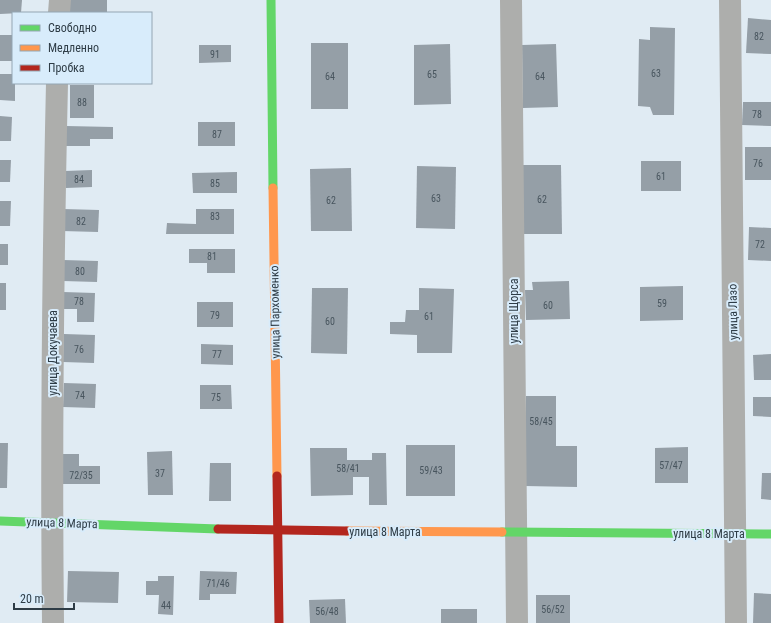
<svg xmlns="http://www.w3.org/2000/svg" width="771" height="623" viewBox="0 0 771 623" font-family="'Roboto Condensed',sans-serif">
<rect width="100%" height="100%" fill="#e0ebf3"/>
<g fill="#959fa7">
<polygon points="0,0 22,0 21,13 0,14"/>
<rect x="70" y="0" width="37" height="13"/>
<polygon points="748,18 771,20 771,54 746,53"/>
<polygon points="650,27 675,28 674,115 653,115 650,107 638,106 639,39 650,40"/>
<rect x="0" y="35" width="13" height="26"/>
<rect x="311" y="43" width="37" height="66"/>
<polygon points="450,44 451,104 414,105 414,45"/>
<polygon points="556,44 558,107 523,108 522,45"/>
<polygon points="199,45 231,45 231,62 199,63"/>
<polygon points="0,74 13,74 13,83 15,83 15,101 0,100"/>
<rect x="70" y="85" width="24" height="33"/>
<polygon points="743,102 771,102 771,126 742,125"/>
<polygon points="0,116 12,117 11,141 0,141"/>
<rect x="198" y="122" width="37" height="24"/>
<polygon points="66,126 113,127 113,139 90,139 90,146 66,146"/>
<rect x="745" y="147" width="26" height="33"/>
<polygon points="0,160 11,160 10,182 0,182"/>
<rect x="641" y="161" width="40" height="30"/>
<polygon points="523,165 561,165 562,234 523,234"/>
<polygon points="417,166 456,167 455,229 416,228"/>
<polygon points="351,168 352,231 311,231 310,169"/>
<polygon points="92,170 92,187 66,188 65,171"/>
<polygon points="237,172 237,193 193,193 192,173"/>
<polygon points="0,201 11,201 10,226 0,226"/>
<polygon points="63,209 99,210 98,232 62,231"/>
<polygon points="196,209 234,209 234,234 166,234 167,223 196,224"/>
<polygon points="749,227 771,228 771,261 748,260"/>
<rect x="0" y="244" width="8" height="21"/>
<polygon points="189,249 235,249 235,273 207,273 207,263 189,263"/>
<polygon points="63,260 98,261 97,282 63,281"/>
<polygon points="569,281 570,319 526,320 525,290 533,290 532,282"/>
<rect x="0" y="283" width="6" height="27"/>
<polygon points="683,286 683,320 640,321 640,287"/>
<polygon points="312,288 348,288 347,354 311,353"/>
<polygon points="419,288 454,289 452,353 417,353 417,335 390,334 390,322 405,322 406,310 419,310"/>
<polygon points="63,292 95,293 94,322 77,322 77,309 62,309"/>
<rect x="197" y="302" width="36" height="25"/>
<polygon points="64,334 95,335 94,363 63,362"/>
<polygon points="201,344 233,345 233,365 201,364"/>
<polygon points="771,354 771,380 754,380 753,355"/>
<polygon points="64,383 96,384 95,408 63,407"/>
<polygon points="200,385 231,385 232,409 200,409"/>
<polygon points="526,396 556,396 556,446 577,446 577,487 525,486"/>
<polygon points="753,397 771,397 771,417 753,416"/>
<polygon points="0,443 8,443 7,488 0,488"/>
<rect x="406" y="445" width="49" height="51"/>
<polygon points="688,447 688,483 655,483 655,448"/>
<polygon points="310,448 347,448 347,460 372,460 372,453 386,453 387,505 369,505 369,477 353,477 353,495 311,496"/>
<polygon points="172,451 173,495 148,495 147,452"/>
<polygon points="62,454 79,454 79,466 100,466 100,484 63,484"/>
<polygon points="210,463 231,463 231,501 209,501"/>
<polygon points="762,473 771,473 771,500 761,499"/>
<polygon points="68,571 119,572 118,603 67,602"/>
<polygon points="200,571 237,572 236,594 210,594 210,600 199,600"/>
<polygon points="158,576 174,576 173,615 158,614 159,595 146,595 146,581 158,581"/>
<polygon points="754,593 771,594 771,623 753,623"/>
<rect x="536" y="595" width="34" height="28"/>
<polygon points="345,599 346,623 310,623 309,600"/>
<rect x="441" y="609" width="36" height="14"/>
</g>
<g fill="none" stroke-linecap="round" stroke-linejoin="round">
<g stroke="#adaeac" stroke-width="22">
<polyline points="511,0 517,623"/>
<polyline points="730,0 736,623"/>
<polyline points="59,13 60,0"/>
<path d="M 53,623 C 51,443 53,263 57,83"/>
</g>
<g stroke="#63d668" stroke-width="9">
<polyline points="271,0 273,188"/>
<polyline points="0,521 218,529"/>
<polyline points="502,532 771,534"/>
</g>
<g stroke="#ff974d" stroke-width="9">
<polyline points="273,188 277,476"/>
<polyline points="347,531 502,532"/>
</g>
<g stroke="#b3261e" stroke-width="9">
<polyline points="277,476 279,623"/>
<polyline points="218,529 347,531"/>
</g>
</g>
<g text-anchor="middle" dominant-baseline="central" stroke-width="4" stroke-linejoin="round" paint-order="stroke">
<g font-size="10" fill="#48555e">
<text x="759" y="36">82</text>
<text x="215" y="54">91</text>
<text x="656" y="73">63</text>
<text x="432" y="74">65</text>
<text x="330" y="76">64</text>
<text x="540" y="76">64</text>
<text x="82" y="102">88</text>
<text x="757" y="114">78</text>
<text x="217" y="134">87</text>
<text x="758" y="163">76</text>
<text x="661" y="176">61</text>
<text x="79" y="179">84</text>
<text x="215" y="183">85</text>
<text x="436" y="198">63</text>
<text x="542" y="199">62</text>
<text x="331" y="200">62</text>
<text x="215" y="216">83</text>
<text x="81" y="221">82</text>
<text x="760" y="244">72</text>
<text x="212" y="256">81</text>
<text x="80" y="271">80</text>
<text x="79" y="301">78</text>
<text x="662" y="303">59</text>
<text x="548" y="305">60</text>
<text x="215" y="315">79</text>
<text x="429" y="316">61</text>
<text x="330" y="321">60</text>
<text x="79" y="349">76</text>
<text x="217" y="354">77</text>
<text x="80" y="395">74</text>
<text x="216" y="397">75</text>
<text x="541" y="421">58/45</text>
<text x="671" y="465">57/47</text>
<text x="348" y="468">58/41</text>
<text x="431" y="470">59/43</text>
<text x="160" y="473">37</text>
<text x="81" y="475">72/35</text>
<text x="218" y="583">71/46</text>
<text x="166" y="605">44</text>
<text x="553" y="609">56/52</text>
<text x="327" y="611">56/48</text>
</g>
<g font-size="12" fill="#2e3c46" stroke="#d8ecfb">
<text transform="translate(514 311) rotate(-90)">улица Щорса</text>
<text transform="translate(275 312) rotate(-91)">улица Пархоменко</text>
<text transform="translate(733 312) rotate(-91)">улица Лазо</text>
<text transform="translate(53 353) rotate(-90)">улица Докучаева</text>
<text transform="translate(62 523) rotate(2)">улица 8 Марта</text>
<text x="385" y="532">улица 8 Марта</text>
<text x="709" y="534">улица 8 Марта</text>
</g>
</g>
<rect x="12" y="12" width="140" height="72" fill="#d8ecfb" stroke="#94a6b3"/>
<rect x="20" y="25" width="20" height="6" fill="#63d668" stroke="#94a6b3"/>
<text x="48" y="32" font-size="12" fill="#2e3c46">Свободно</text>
<rect x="20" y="45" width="20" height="6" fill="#ff974d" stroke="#94a6b3"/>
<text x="48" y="52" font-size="12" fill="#2e3c46">Медленно</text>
<rect x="20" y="65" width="20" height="6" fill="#b3261e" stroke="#94a6b3"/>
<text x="48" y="72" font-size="12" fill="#2e3c46">Пробка</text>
<path d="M14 603v6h60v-6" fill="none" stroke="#2e3c46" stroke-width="2"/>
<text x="20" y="603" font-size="12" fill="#2e3c46" stroke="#d8ecfb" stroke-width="3" paint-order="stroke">20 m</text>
</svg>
